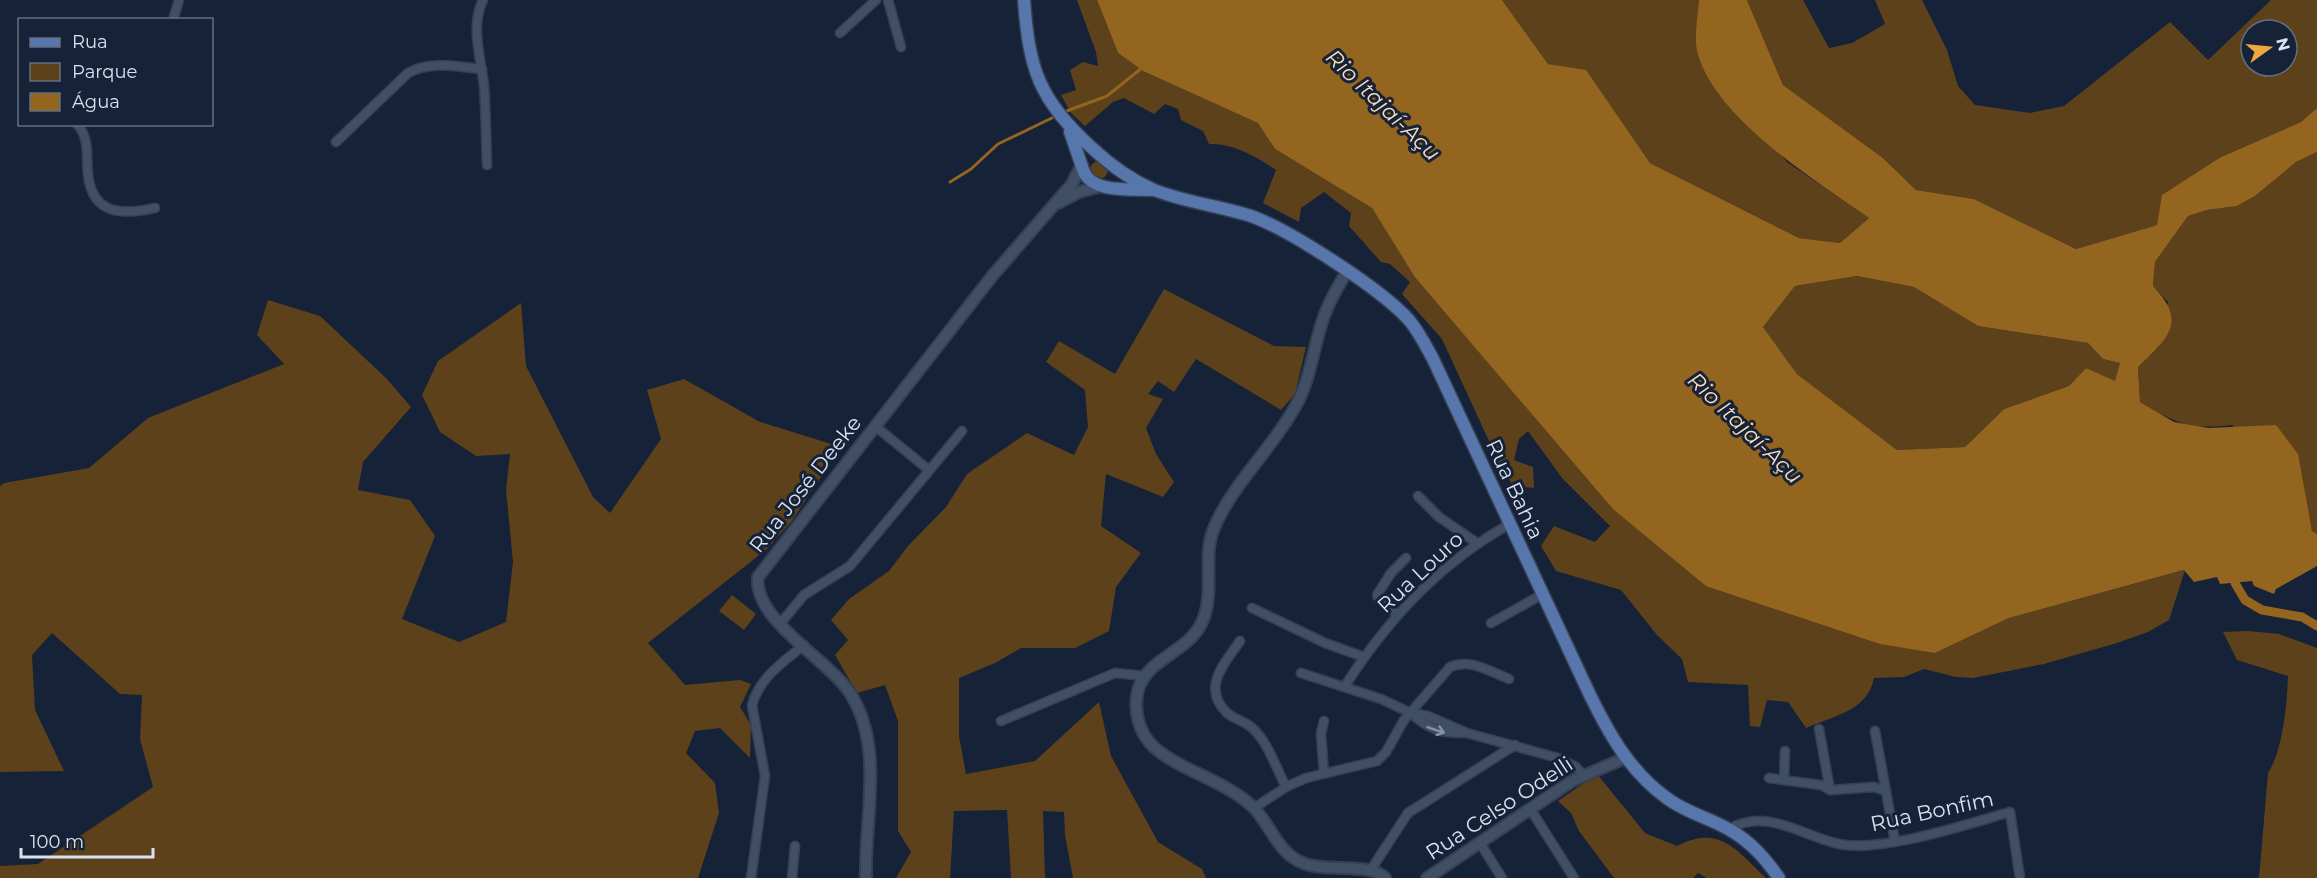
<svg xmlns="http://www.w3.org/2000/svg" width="2317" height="878" viewBox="0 0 2317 878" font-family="Montserrat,sans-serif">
<rect width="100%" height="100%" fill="#152237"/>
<g fill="#5d411b" fill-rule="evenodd">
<path d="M 1077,0 L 1097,0 L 1118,53 L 1143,71 L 1259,123 L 1275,149 L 1372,208 L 1414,276 L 1935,653 L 2009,618 L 2185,570 L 2169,620 L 2148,632 L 2117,643 L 2044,664 L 1973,678 L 1956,677 L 1924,669 L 1904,677 L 1874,678 C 1868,711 1833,716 1806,728 L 1788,702 L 1767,700 L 1760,727 L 1750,726 L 1748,685 L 1688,682 L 1682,659 L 1657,635 L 1621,590 L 1556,571 L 1541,546 L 1554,526 L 1595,542 L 1610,526 L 1562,478 L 1528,431 L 1519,439 L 1514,460 L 1533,467 L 1534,488 L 1513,486 L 1500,465 L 1442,339 L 1402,294 L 1410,282 L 1390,264 L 1381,262 L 1349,226 L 1351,213 L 1324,192 L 1301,208 L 1299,222 L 1263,203 L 1276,170 C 1257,157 1233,143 1209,144 L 1203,131 L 1181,120 L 1178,109 L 1165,104 L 1154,114 L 1124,98 L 1113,102 L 1085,126 L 1071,113 L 1061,95 L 1076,90 L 1070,70 L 1083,62 L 1098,66 L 1096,52 Z"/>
<polygon points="1502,0 1699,0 1697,50 1787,162 1869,218 1840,243 1799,238 1650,163 1586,71 1548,64"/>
<path d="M 1747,0 L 1803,0 L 1829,48 L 1852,43 L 1885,24 L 1875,0 L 1922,0 L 1947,50 L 1958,86 L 1975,105 L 2030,113 L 2064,106 L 2170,22 L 2208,60 L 2271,0 L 2317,0 L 2317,108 L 2301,122 L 2221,157 L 2157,225 L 2076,249 L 1974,199 L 1916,190 L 1883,158 L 1783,85 ZM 2251,30 L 2287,30 L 2287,66 L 2251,66 Z"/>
<path d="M 2317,152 L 2317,534 L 2312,531 L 2305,498 L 2232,425 C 2190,430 2175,423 2140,402 L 2138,367 L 2159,347 L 2168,302 L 2153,286 L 2155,262 L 2188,216 L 2207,210 L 2237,206 L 2255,196 L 2296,162 Z"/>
<circle cx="1099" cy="170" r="9"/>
<polygon points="1857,276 1914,287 1978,326 2088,343 2103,359 2120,363 2115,382 2086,368 2069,386 2004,409 1965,447 1897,450 1797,374 1763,327 1795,286"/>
<polygon points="1164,289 1274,346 1306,347 1295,394 1281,410 1196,359 1174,392 1158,381 1148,394 1163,399 1146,428 1156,454 1174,482 1163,497 1106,474 1101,526 1141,553 1116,587 1109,631 1075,648 1021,648 995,663 959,678 959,736 966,774 1035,761 1099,702 1111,756 1158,842 1202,869 1206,878 1073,878 1065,835 1064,812 1043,811 1045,878 1011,878 1007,810 954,811 950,878 896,878 911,852 898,831 898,721 885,685 857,693 835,655 848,640 831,620 849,599 889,571 908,546 946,507 967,474 1027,433 1074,455 1088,427 1085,390 1046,362 1059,341 1115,374"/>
<polygon points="268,300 320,316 387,379 411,407 363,462 358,490 410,500 435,536 402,619 459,642 506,622 513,562 506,490 510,454 476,456 440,432 422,395 438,361 521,303 526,366 593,497 610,513 661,439 647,390 684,379 760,422 841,447 791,522 768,548 648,643 685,685 740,680 751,684 740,707 751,725 750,758 720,728 695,731 686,753 715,783 719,813 698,878 0,878 0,866 38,864 153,787 140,739 142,695 120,694 52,633 32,655 35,710 64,771 0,772 0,486 4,483 89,468 148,418 284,364 257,335"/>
<polygon points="732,595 756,614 744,630 719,611"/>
<path d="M 2249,631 L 2279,634 L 2317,648 L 2317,878 L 2259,878 L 2268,773 C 2283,750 2287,704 2288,676 L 2237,660 L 2223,632 Z"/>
<path d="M 1597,774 L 1645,833 L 1677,846 C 1720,824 1736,850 1766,878 L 1707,878 L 1698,873 L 1693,878 L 1614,878 L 1579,831 L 1571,813 L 1558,801 Z"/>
</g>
<path fill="#94651f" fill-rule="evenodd" d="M 1097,0 L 1502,0 L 1548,64 L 1586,70 L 1650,163 L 1799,238 L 1840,243 L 1869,218 C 1815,180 1714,118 1697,51 C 1694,36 1698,15 1699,0 L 1747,0 L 1783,85 L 1883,158 L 1916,190 L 1974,199 L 2076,249 L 2157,225 L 2162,195 L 2221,157 L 2301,122 L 2317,108 L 2317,152 L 2296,162 L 2255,196 L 2237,206 L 2207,210 L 2188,216 L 2155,262 L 2153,286 C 2188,322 2168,338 2138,367 L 2140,402 L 2174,422 L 2209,428 L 2276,425 L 2298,454 L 2312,531 L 2317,534 L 2317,566 L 2276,589 L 2274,594 L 2254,586 L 2252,581 L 2220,584 L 2217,577 L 2194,582 L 2184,570 L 2009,618 L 1935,653 L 1880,644 L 1706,586 L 1613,509 L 1414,276 L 1372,208 L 1275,149 L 1258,123 L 1143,71 L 1118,53 ZM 1857,276 L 1914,287 L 1978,326 L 2088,343 L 2103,359 L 2120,363 L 2115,381 L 2086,368 L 2069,386 L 2004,409 L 1965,447 L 1897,450 L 1797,374 L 1763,327 L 1795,286 Z"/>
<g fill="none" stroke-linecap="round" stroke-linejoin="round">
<g stroke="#94651f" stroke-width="3">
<polyline points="1064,112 1107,96 1143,67"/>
<polyline points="950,182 971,169 998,144 1058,115"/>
</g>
<polyline stroke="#94651f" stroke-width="9" points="2235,583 2245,600 2262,610 2302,617 2317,626"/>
<g stroke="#363f51" stroke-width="11">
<g id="minor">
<path d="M 483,0 C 470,26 481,58 484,86 C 486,112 486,139 487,165"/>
<polyline points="888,0 901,47"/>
<polyline points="173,20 179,0"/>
<polyline points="840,33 876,0"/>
<path d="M 77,124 C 90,139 86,155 88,174 C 92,216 124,215 155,208"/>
<path d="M 336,142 L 408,73 C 430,60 458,67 482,69"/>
<polyline points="875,426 929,470"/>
<polyline points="1418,496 1439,517 1477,543"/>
<polyline points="1252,608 1325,643 1364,657"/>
<polyline points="1397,614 1379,600 1377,595 1391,573 1406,558"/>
<polyline points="1491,623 1543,594"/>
<polyline points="780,624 804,595 850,566 962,431"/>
<path d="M 1240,641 C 1224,664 1201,688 1227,713 C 1234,719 1244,721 1251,727 C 1268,741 1276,768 1286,787"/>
<polyline points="1301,673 1381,699 1411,713 1428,716 1467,733 1558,758 1576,767 1583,775"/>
<path d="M 1345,686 C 1387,620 1441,562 1510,524"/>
<path d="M 1411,713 C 1428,729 1441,733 1463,733"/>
<polyline points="1001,721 1115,673 1144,676"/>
<polyline points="1324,721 1321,734 1324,773"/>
<polyline points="1819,729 1830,790"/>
<polyline points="1875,731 1895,841"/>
<polyline points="1769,778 1821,785 1830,790 1874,787 1886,791"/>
<polyline points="1784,780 1785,751"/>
<path d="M 1254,808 L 1286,787 L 1306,778 L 1377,761 L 1386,752 L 1404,720 L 1450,667 C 1470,658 1489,671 1509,679"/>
<polyline points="1531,810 1574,878"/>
<path d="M 1729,829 C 1767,807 1802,836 1839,844 C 1881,853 1968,824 2010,812 L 2020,878"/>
<polyline points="1480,843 1502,878"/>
<polyline points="1372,868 1408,813 1515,745"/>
<path d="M 751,878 L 765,776 L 752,705 C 760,677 782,663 804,645"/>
<polyline points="792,878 795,846"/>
</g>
</g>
<g stroke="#363f51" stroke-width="14">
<g id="tertiary">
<polyline points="1058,203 1079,192 1102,186"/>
<path d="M 1347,272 C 1336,289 1325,310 1320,329 C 1312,356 1309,383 1295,407 C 1272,449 1233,483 1214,528 C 1201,558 1217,596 1200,626 C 1185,653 1147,659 1138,690 C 1133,711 1139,734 1155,748 C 1181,771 1222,779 1252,806 C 1270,823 1277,853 1303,863 C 1327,873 1371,862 1385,878"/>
<path d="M 866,878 C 864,818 885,748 850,693 C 828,659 753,620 758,577 L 993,275 L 1072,184 L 1082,164"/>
<polyline points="1427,878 1572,781 1625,758"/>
</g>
</g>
<g stroke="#363f51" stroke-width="15">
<g id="primary">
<path d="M 1024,0 C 1029,69 1039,100 1091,147 C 1109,164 1131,180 1154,190 C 1185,202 1219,206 1251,216 C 1290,230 1381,289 1409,320 C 1419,332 1426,346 1433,359 L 1589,693 C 1609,734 1630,772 1668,799 C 1687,813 1710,818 1730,830 C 1751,842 1765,858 1779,878"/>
<path d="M 1070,132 C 1075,145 1079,159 1084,172 C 1093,193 1131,189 1150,190"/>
</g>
</g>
<use href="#minor" stroke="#404e66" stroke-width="8"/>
<use href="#tertiary" stroke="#404e66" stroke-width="10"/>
<use href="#primary" stroke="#5676ac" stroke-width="12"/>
</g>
<defs><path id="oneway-shaft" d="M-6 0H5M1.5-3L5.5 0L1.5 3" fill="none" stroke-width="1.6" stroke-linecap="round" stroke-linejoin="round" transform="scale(1.5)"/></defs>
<use stroke="#8591a5" href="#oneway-shaft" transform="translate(1436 730) rotate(19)"/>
<g text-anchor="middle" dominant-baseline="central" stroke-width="6" stroke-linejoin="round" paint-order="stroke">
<g font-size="21" fill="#d9e2f1" stroke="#152237">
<text transform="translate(805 484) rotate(-52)">Rua José Deeke</text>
<text transform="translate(1515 489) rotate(65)">Rua Bahia</text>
<text transform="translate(1420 572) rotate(-43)">Rua Louro</text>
<text transform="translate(1499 808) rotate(-33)">Rua Celso Odelli</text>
<text transform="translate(1932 811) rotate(-12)">Rua Bonfim</text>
</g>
<g font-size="22" font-style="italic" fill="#f8dcbb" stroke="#152237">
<text transform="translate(1383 105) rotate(44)">Rio Itajaí-Açu</text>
<text transform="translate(1745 428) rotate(44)">Rio Itajaí-Açu</text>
</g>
</g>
<rect x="18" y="18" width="195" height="108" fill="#152237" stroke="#636f81" stroke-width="1.5"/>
<rect x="30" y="38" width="30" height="9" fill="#5676ac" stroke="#636f81" stroke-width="1.5"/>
<text x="72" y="48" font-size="18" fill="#d9e2f1">Rua</text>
<rect x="30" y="63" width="30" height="18" fill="#5d411b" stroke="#636f81" stroke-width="1.5"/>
<text x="72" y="78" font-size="18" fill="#d9e2f1">Parque</text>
<rect x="30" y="93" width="30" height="18" fill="#94651f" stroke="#636f81" stroke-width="1.5"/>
<text x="72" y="108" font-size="18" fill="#d9e2f1">Água</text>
<g transform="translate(2269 48) rotate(75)"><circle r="28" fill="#152237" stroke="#636f81" stroke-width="1.5"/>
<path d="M0-4.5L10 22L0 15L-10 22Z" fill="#efa73e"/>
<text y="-9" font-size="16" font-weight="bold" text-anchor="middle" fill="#d9e2f1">N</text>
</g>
<path d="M21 848v9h132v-9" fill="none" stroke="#d9e2f1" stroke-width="3"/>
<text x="30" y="848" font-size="18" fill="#d9e2f1" stroke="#152237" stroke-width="4.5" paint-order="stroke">100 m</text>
</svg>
